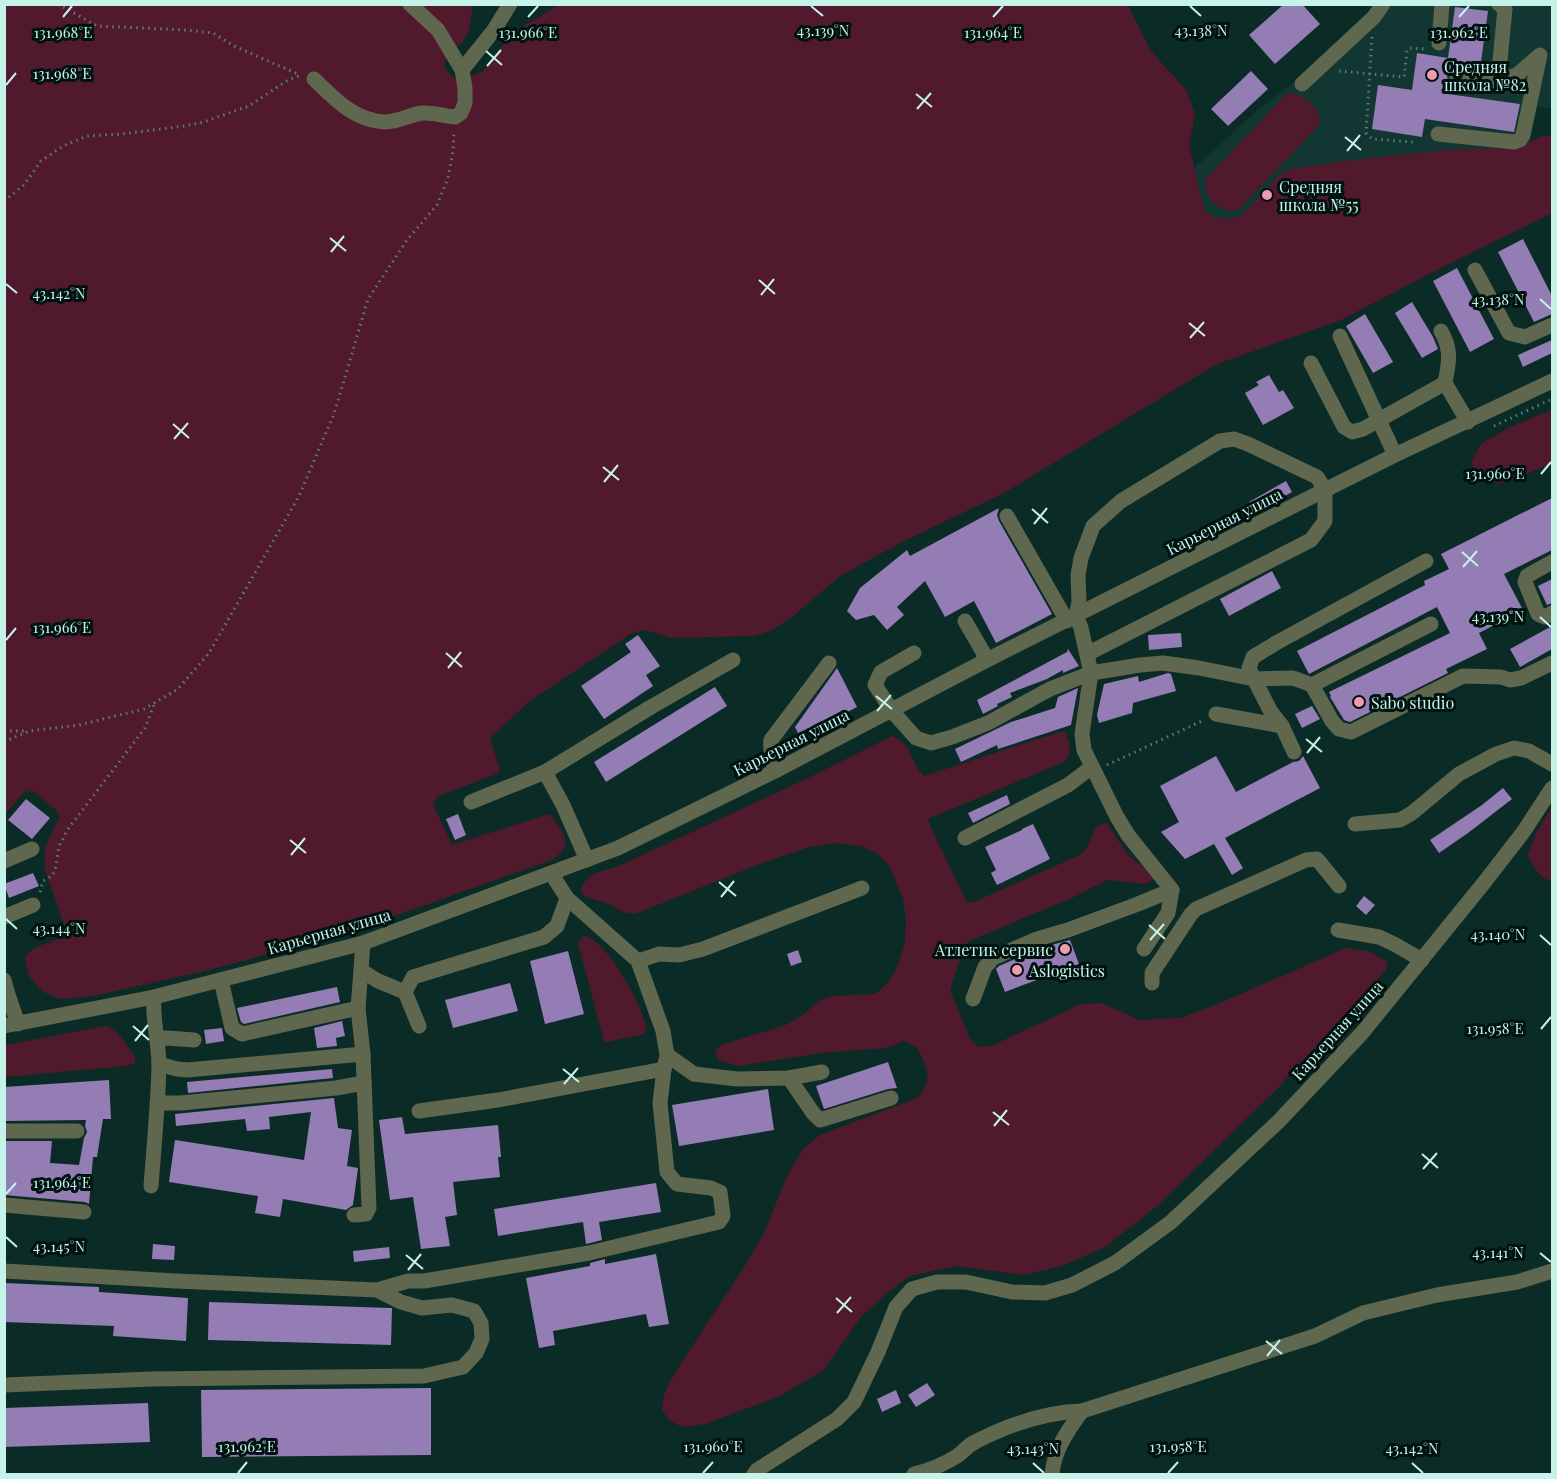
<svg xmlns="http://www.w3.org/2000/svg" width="1557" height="1479" viewBox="0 0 1557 1479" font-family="'Playfair Display',serif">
<rect width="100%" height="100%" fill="#0b2b27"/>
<polygon fill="#123631" points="1547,4 1552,9 1552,109 1537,107 1526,158 1137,382 1160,200 1253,114 1290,85 1379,5"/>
<g fill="#511a2c">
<path d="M 5,5 L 473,5 L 469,31 L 461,44 L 447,55 L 444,67 L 456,80 L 462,70 L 469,77 L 483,71 L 511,34 L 558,5 L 1128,5 L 1150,50 L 1187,91 L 1195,115 L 1189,145 L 1204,209 L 1213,217 L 1229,219 L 1241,216 L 1279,175 L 1291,169 L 1353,160 L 1447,150 L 1516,148 L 1543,136 L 1552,136 L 1552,213 L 1431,273 L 1341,320 L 1217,364 L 1004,493 L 900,543 L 840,576 L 791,618 L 770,631 L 753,636 L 672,638 L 646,630 L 632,633 L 531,700 L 490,738 L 500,770 L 494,775 L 438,796 L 433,804 L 452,845 L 549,814 C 556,822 570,837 564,849 C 562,852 557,856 554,859 L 355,930 L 213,969 L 93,996 L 61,999 L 43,992 L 28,975 L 25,957 L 34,948 L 58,939 L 65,927 L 45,870 L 45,848 L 59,818 L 56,810 L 33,791 L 24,792 L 5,814 Z"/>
<path d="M 1287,93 C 1304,94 1320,106 1320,124 L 1238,210 C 1220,214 1202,199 1206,179 Z"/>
<polygon points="1552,410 1552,464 1499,484 1479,478 1471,462 1482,443 1510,427"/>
<path d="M 1060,732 L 1065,732 C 1071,742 1072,753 1064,762 L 928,819 L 930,826 L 967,902 L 974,902 L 1080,855 L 1086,849 L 1096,827 L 1106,822 L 1128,855 L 1151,873 L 1154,879 L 1146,884 L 1107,880 L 1074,897 L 969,941 L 964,947 L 950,990 L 970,1039 L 978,1047 L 991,1046 L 1081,1004 L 1101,1003 L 1140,1020 L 1181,1018 L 1213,1006 L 1346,948 L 1368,951 L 1387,961 L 1386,970 L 1278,1088 L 1156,1207 L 1105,1247 L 1062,1266 L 1024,1275 L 956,1266 L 910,1276 L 889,1291 L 860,1318 L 824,1370 L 780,1396 L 705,1424 L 682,1427 L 669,1420 L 662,1410 L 664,1394 L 673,1376 L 748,1261 L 765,1231 L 787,1176 L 803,1149 L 820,1135 L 915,1099 C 936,1082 926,1067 917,1047 L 904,1041 L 885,1048 L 821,1053 L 738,1066 L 719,1060 L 716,1056 L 716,1051 L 721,1045 L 786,1025 L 804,1014 L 820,1000 L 832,996 L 875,994 L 886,985 L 895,972 L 901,956 L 905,940 L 906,921 L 903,898 L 889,866 L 878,854 L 862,846 L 835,843 L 809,847 L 762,863 L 635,914 L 623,912 L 609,904 L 584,896 L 581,889 C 588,871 602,872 619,866 L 804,780 L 892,736 C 916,748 908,761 924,776 Z"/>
<path d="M 1552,807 L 1552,882 C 1540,878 1533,867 1528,855 L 1536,833 Z"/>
<path d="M 584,936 C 608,941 642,1006 647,1029 L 643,1034 L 607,1042 L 604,1041 L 578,943 L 581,938 Z"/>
<path d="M 106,1026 C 120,1030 128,1048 136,1059 L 134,1064 L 125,1066 L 5,1077 L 5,1045 Z"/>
</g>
<g fill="#947cb5">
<polygon points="1284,4 1302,4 1320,24 1275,64 1249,35"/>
<polygon points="1455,7 1488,11 1480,69 1452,65 1451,70 1447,77 1449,84 1448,94 1520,104 1514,132 1425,119 1422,137 1372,129 1378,85 1412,90 1417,53 1448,58"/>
<polygon points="1251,71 1268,89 1228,126 1211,109"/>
<polygon points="1523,239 1552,296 1552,314 1534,322 1498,252"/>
<polygon points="1457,268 1494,339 1470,352 1433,281"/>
<polygon points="1412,302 1433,337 1438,349 1422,358 1395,313"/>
<polygon points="1365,314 1393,362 1373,373 1346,326"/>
<polygon points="1552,340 1552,353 1523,367 1518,355"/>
<polygon points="1269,375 1279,392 1283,390 1294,408 1263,425 1245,393 1259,385 1256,382"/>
<polygon points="1286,481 1292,492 1256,513 1249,502"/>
<polygon points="1552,498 1552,550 1504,574 1523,610 1479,633 1487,649 1446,669 1448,673 1350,722 1344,720 1330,697 1331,696 1329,692 1450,633 1437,607 1309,674 1297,651 1425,585 1424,581 1449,569 1441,554"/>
<polygon points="999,508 997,515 999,521 1052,614 996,643 974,601 945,617 925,581 897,607 904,615 887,630 874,615 856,620 847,611 860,588 907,550 910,556"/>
<polygon points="1272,571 1281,588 1229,616 1220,599"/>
<polygon points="1552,579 1552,603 1547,605 1538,586"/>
<polygon points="1552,626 1552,649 1520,667 1510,649"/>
<polygon points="1181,633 1182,647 1149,650 1148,635"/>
<polygon points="638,635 660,666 646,675 653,686 604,719 581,686 631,652 625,644"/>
<polygon points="1068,649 1079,666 1063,673 1063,670 1047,679 1010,693 1012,697 997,704 998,706 983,714 977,700 1067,652"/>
<polygon points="837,668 857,707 800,737 795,727"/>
<polygon points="1168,673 1171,674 1176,691 1133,703 1132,713 1099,723 1097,715 1104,684 1138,676 1139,682"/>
<polygon points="715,687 727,706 606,782 594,762"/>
<polygon points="1078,688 1071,725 998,749 997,745 961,762 955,749 1011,722 1055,708 1058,697"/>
<polygon points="1312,706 1320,719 1302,728 1295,714"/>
<polygon points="1216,756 1236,792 1293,762 1299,761 1303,756 1320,788 1225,838 1243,868 1232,875 1214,844 1185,859 1161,832 1179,822 1160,786"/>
<polygon points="1503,788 1512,799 1468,833 1439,853 1430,840 1482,805"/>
<polygon points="1007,795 1010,804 973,823 968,813"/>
<polygon points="26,799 50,818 32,839 8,820"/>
<polygon points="458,814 466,835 455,840 446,819"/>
<polygon points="1033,824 1050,859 997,885 991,873 996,870 985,847 1022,830 1022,829"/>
<polygon points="33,873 39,886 9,898 4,884"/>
<polygon points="1364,896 1375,905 1366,915 1356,906"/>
<polygon points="1070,940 1079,964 1005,992 996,969 999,966 1040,948"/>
<polygon points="798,950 802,962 791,966 787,954"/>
<polygon points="568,951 584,1014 545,1024 530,961"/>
<polygon points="510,983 518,1011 453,1028 445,1000"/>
<polygon points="337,987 340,1002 244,1024 241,1022 237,1008"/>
<polygon points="342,1021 345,1036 336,1038 337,1046 317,1048 314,1028"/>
<polygon points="222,1028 224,1041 206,1044 204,1030"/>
<polygon points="888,1062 897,1088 888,1089 824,1109 816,1086"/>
<polygon points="332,1069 333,1078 188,1093 187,1082"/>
<polygon points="109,1080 111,1119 103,1119 97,1157 93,1157 89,1204 85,1202 4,1195 4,1141 52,1141 50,1163 79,1165 84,1138 87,1132 85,1126 86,1120 4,1121 4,1087"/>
<polygon points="768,1089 774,1130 679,1146 672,1105"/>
<polygon points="334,1098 338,1128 352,1130 347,1166 358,1168 353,1205 346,1210 283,1199 280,1217 255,1213 258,1196 169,1182 175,1140 304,1160 311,1112 269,1117 270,1129 247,1131 245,1119 176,1126 175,1114"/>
<polygon points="402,1117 405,1134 498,1125 501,1157 498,1157 500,1177 453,1182 457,1215 445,1217 450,1246 421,1249 413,1197 390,1200 379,1120"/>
<polygon points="656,1183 661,1212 599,1222 602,1240 586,1244 583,1222 498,1236 494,1209"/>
<polygon points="153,1244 175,1246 174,1260 152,1259"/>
<polygon points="389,1247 390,1258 354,1262 353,1251"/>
<polygon points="656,1254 669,1324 649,1327 646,1314 553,1331 555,1345 539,1348 526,1278 590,1266 590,1263 605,1259 605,1264"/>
<polygon points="4,1283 99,1287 99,1292 188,1298 186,1341 113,1336 114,1326 4,1322"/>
<polygon points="209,1302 390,1308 392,1308 391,1345 208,1340"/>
<polygon points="927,1383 935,1395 916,1407 908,1395"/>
<polygon points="431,1388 431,1455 202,1457 201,1390"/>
<polygon points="896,1390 901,1403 882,1412 877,1399"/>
<polygon points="148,1403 150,1442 4,1447 4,1408"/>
</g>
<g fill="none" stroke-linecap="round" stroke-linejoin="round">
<g stroke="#597e78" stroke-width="3" stroke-dasharray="1.5 4.5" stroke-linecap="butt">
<polyline points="58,4 97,26 186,30 213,33 234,46 300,75"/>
<polyline points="1372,37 1366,133 1372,139 1413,142"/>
<polyline points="1339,71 1404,77 1407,51 1409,48 1427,49"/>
<polyline points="4,201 24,185 41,161 63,146 87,136 122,134 184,126 204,122 249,106 288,80 301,75"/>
<polyline points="1494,426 1552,399"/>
<polyline points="4,731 28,731"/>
<polyline points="4,742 29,731 79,725 144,709 178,689 209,653 299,496 334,414 368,299 407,240 437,205 448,178 453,151 454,131"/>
<polyline points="1107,765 1204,720"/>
<polyline points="40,892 43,881 52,876 55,871 59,846 68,829 145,728 154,705"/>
</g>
<g stroke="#5f674e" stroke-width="15">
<polyline points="1439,43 1442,4"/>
<polyline points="462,70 494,30 510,4"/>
<path d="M 314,79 C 334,98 354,121 385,122 C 397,122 410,115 422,113 C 433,112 444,116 455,117 L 461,113 L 465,103 L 465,88 L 462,70 L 438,30 L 410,4"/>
<polyline points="1498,81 1505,9 1499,4"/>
<polyline points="1302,84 1374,17 1383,4"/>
<polyline points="1438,134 1514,142 1520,140 1523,135 1540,55 1517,75 1498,81 1457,78"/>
<polyline points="1475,270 1509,333 1525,337 1552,325"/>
<path d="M 1441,331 C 1452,350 1449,362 1445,383 L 1468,422"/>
<polyline points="1340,336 1395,455"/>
<polyline points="1311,363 1344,427 1352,432 1363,429 1445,383"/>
<polyline points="1007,516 1067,621"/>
<polyline points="1426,561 1276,643 1253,657 1249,668 1254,679 1293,678 1312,685 1431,624"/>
<polyline points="1552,562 1527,576 1525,582 1538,614 1545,617 1552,613"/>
<polyline points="965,621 983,652 985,661"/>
<polyline points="914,653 881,672 875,685 892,711 916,738 931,743 952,737 988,723 1050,689 1091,673 1140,665 1163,663 1199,668 1254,679 1271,712 1282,726 1294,752"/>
<polyline points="1087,654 1311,540 1325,521 1325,490 1317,477 1248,444 1234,439 1220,441 1121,501 1093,526 1081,558 1078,575 1079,602 1076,616 1081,628 1091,673 1082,734 1084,750 1117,817 1128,835 1172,890 1168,913 1144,949"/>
<polyline points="1312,685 1332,721 1339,729 1351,732 1463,676 1501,677 1510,680 1521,678 1552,663"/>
<polyline points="1216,714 1282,726"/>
<path d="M 775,771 C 774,761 769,750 771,740 L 829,663"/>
<polyline points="545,772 651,707 733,660"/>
<polyline points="471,802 545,772 563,805 587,860"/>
<polyline points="1355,824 1400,820 1412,813 1459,774 1496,754 1514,748 1529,751 1552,764"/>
<polyline points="965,838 1068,785 1092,767"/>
<polyline points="4,861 32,849"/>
<polyline points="553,873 556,881 567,898 638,961 663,1031 667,1055 694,1074 737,1079 789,1078 822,1072"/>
<polyline points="4,917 33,905"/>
<polyline points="1338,930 1379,937 1394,944 1422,960"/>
<polyline points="638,961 659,954 679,955 703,949 862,888"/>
<polyline points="362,971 378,981 405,992"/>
<polyline points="4,980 7,991 18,1024"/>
<polyline points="221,980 232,1028 242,1034 358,1008"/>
<polyline points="1152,983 1152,973 1191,914 1196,909 1306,860 1317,859 1339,886"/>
<polyline points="973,999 985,967 993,958 1037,939 1068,930 1138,904 1172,890"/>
<polyline points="4,1026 154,997 363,943 618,848 775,771 985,661 1325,490 1395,455 1552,381"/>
<polyline points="419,1026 405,992 413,977 544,937 557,926 567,898"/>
<polyline points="158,1039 167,1038 194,1040"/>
<polyline points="159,1064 177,1069 187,1070 363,1054"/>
<polyline points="789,1078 813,1113 820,1120 891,1098"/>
<polyline points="157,1103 181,1103 336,1088 364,1083"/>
<polyline points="419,1111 498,1100 664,1069 666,1060"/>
<polyline points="4,1131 77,1131"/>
<path d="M 151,1186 C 154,1146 158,1106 159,1066 C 159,1043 152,1020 154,997"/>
<polyline points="4,1205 84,1212"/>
<polyline points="354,1215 366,1214 369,1208 363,1054 358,1008 363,943"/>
<polyline points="4,1271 176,1281 377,1290 408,1281 424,1281 589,1253 719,1222 723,1216 720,1192 711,1188 677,1184 667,1172 660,1103 664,1069"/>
<polyline points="4,1385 151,1379 424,1376 463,1367 476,1353 482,1339 481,1323 474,1311 452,1305 422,1308 401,1302 377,1290"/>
<polyline points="754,1474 757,1470 837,1419 854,1402 878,1352 896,1307 912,1289 937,1282 966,1282 1012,1292 1045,1293 1072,1285 1115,1263 1171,1222 1278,1122 1362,1033 1483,884 1524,831 1552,788"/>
<path d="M 914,1474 C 930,1470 943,1465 957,1456 C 963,1452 968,1445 975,1442 C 1008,1425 1045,1412 1082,1411 L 1315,1336 L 1363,1313 L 1437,1295 L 1517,1282 L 1552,1271"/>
<path d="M 1052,1474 C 1054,1450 1068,1430 1082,1411"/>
</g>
</g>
<path fill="none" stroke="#c5f2e9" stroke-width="2" d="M 811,6 L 823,16M 1190,6 L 1201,16M 63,17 L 72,6M 528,17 L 538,6M 993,17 L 1003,6M 1459,17 L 1469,6M 486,51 L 502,65M 487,66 L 501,50M 6,85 L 16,73M 916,94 L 932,107M 917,109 L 931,93M 1345,137 L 1361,150M 1347,151 L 1360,135M 330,238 L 346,251M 331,252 L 344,236M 759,280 L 775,294M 6,284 L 17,293M 761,295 L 774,279M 1540,299 L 1551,309M 1189,323 L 1205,336M 1190,338 L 1204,322M 173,424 L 189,438M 174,439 L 188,423M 603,467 L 619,480M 1541,474 L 1551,462M 604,482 L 618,465M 1032,509 L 1048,523M 1034,524 L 1047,508M 1462,552 L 1478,566M 1463,567 L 1477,551M 1540,617 L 1551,627M 6,640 L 16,628M 446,653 L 462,667M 448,668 L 461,652M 876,696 L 892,709M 877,711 L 891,695M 1306,739 L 1322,752M 1307,753 L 1320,737M 290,840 L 306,853M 291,855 L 305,838M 719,882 L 736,896M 721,897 L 734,881M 6,919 L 17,929M 1149,925 L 1165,939M 1540,935 L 1551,945M 1150,940 L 1164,924M 133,1026 L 149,1040M 1541,1029 L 1551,1017M 135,1041 L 148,1025M 563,1069 L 579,1082M 564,1084 L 578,1068M 993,1112 L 1009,1125M 994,1126 L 1007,1110M 1422,1154 L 1438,1168M 1423,1169 L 1437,1153M 6,1194 L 16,1183M 6,1237 L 17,1247M 1540,1253 L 1551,1262M 406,1255 L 423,1269M 408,1270 L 421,1254M 836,1298 L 852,1312M 837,1313 L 851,1297M 1266,1341 L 1282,1354M 1267,1356 L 1280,1340M 1033,1463 L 1044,1473M 1412,1463 L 1423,1473M 238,1473 L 247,1462M 703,1473 L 713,1462M 1168,1473 L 1178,1462"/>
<g fill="#f19ab1" stroke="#00120f" stroke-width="2">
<circle cx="1432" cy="75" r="6"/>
<circle cx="1267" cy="195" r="6"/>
<circle cx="1359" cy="702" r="6"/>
<circle cx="1065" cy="949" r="6"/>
<circle cx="1017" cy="970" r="6"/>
</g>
<g text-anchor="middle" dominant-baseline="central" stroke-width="6" stroke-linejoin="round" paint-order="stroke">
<g font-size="16" fill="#c5f2e9" stroke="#00120f" text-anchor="start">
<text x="1444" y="66">Средняя<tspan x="1444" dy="18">школа №82</tspan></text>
<text x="1279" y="186">Средняя<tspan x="1279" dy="18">школа №55</tspan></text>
<text x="1371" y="702">Sabo studio</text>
<text x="1053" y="949" text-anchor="end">Атлетик сервис</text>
<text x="1029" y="970">Aslogistics</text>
</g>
<g font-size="16" fill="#c5f2e9" stroke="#00120f">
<text transform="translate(1224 521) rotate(-27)">Карьерная улица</text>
<text transform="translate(791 742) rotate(-27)">Карьерная улица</text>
<text transform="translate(329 931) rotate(-16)">Карьерная улица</text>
<text transform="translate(1337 1030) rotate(-48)">Карьерная улица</text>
</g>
</g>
<g font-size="15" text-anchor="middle" fill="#c5f2e9" stroke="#00120f" stroke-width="6" stroke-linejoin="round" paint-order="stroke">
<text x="823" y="36">43.139°N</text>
<text x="1201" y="36">43.138°N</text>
<text x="63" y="38">131.968°E</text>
<text x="528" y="38">131.966°E</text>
<text x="993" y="38">131.964°E</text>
<text x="1459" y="38">131.962°E</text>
<text x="62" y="79">131.968°E</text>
<text x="59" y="299">43.142°N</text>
<text x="1498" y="305">43.138°N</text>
<text x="1495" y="479">131.960°E</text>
<text x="1498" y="622">43.139°N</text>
<text x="62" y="633">131.966°E</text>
<text x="59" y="934">43.144°N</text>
<text x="1498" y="940">43.140°N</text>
<text x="1495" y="1034">131.958°E</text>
<text x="62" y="1188">131.964°E</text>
<text x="59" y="1252">43.145°N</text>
<text x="1498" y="1258">43.141°N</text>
<text x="247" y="1452">131.962°E</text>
<text x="713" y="1452">131.960°E</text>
<text x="1178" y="1452">131.958°E</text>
<text x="1033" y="1454">43.143°N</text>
<text x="1412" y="1454">43.142°N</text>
</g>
<rect width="1557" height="1479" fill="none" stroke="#c5f2e9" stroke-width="12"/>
</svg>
